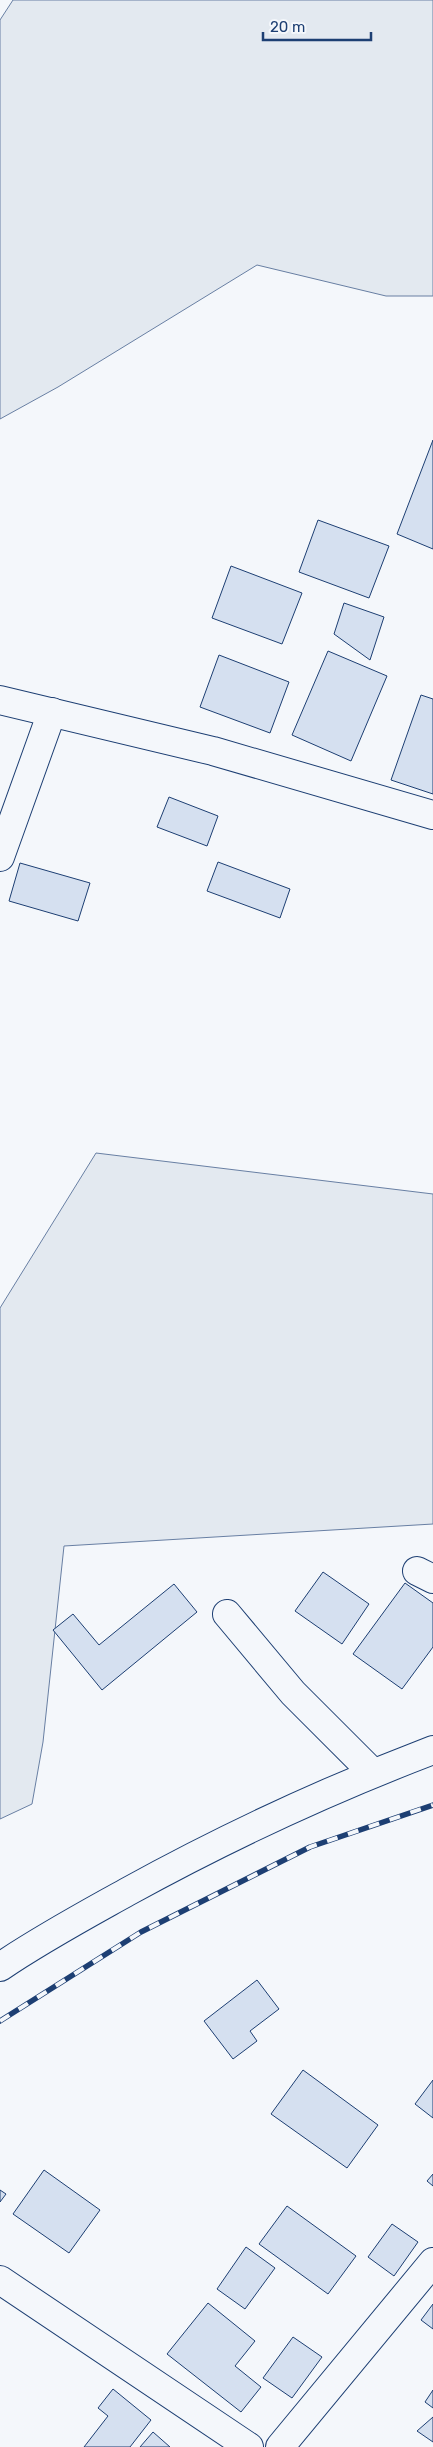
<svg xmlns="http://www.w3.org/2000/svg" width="433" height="2447" viewBox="0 0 433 2447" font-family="Rubik,sans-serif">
<rect width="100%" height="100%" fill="#f4f7fb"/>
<g fill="#e3e9f0" stroke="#687fa3">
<polygon points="13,0 433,0 433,296 386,296 257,265 58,387 0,419 0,20"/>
<polygon points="96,1153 433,1194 433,1524 64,1546 43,1742 32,1804 0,1819 0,1308"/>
</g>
<g fill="#d5e0f0" stroke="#1d3f73">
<polygon points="433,440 433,549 397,534"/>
<polygon points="318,520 389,546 369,598 299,572"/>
<polygon points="231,566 302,593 282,644 212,618"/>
<polygon points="344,603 384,617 370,660 334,634"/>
<polygon points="328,651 387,676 351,761 292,735"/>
<polygon points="219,655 289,682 270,733 200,707"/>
<polygon points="421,695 433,699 433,794 391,780"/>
<polygon points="169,797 218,816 207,846 157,827"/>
<polygon points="218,862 290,889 280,918 207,891"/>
<polygon points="20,863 90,883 78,921 9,901"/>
<polygon points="323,1572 369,1604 342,1644 295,1611"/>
<polygon points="405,1583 433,1603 433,1647 402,1689 353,1654"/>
<polygon points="174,1584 197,1612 102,1690 53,1630 73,1614 99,1645"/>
<polygon points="257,1980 279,2009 250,2031 257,2041 233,2059 204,2021"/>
<polygon points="303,2070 378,2125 347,2168 271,2114"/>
<polygon points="433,2080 433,2118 415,2104"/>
<polygon points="44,2170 100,2210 69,2253 13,2214"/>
<polygon points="433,2174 433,2186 427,2181"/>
<polygon points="0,2190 6,2194 0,2202"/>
<polygon points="287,2206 356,2256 328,2294 259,2244"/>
<polygon points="392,2224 418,2242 394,2276 368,2257"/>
<polygon points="246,2247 275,2268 245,2309 217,2289"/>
<polygon points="208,2303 255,2341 235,2366 261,2387 241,2412 167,2354"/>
<polygon points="433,2304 433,2329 421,2320"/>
<polygon points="293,2337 322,2357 292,2398 263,2378"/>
<polygon points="113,2389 151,2420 130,2447 84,2447 108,2416 98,2408"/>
<polygon points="433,2390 433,2408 425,2402"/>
<polygon points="433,2417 433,2442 417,2431"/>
<polygon points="153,2432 170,2447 140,2447"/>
</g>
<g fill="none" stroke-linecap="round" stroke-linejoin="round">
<g stroke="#1d3f73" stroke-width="30">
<g id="minor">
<polyline points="0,700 213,751 433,815"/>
<polyline points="0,857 52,712"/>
<polyline points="417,1571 433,1579"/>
<polyline points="227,1614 293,1693 373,1773"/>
<path d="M 0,1967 C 41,1939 84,1916 127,1892 C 225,1838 328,1790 433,1750"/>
<polyline points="0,2280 249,2447"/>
<polyline points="280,2447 433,2262"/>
</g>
</g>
<use href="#minor" stroke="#f4f7fb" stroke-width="28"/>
<g stroke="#1d3f73" stroke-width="5.5">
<polyline id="rail" points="0,2021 141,1932 310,1847 433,1805"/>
</g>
<use href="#rail" stroke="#f4f7fb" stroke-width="4" stroke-dasharray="11" stroke-linecap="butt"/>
</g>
<path d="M263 32v8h108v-8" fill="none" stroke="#1d3f73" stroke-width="2.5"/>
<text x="270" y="32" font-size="15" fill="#1d3f73" stroke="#f4f7fb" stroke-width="4" paint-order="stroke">20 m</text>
</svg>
